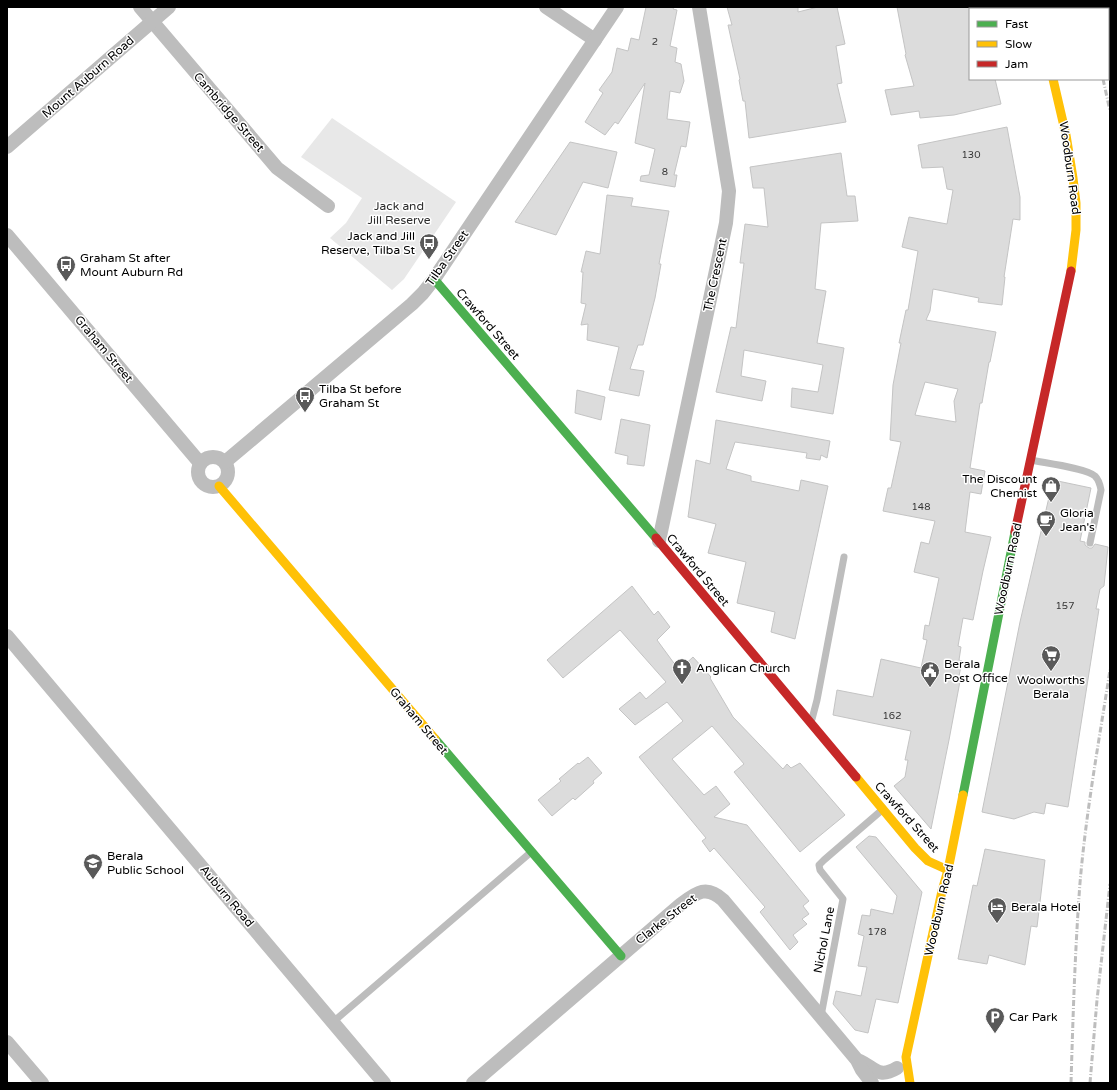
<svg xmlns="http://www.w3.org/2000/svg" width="1117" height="1090" viewBox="0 0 1117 1090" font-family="'Varela Round',sans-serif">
<rect width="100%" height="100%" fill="#fff"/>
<polygon fill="#e8e8e8" points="332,118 456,202 404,279 392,290 330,238 346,223 362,198 301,157"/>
<g fill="#dcdcdc" stroke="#c4c4c4" fill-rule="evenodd">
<polygon points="646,7 674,7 673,9 677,10 670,46 677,48 675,62 681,64 684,81 680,93 670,91 667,119 690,122 686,147 681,146 674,175 677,175 675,187 640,181 641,176 649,175 655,149 635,143 645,83 618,124 615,122 605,135 585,122 603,93 599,90 612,72 617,48 628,51 631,38 639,40"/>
<polygon points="727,7 798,7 798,12 818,7 837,7 845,44 836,46 842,83 837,84 846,122 749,138 745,101 743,101 739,80 740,79 728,25 732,25"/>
<polygon points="897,7 970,7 970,79 995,79 1001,104 954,115 920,118 919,111 891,115 885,90 914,86 905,55 906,54"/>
<path d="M 1007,127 L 1020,197 L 1020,220 L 1013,219 L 1004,277 L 1005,277 L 1002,305 L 978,302 L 979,298 L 933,289 L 930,311 L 926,320 L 996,332 L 990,362 L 989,362 L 982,403 L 980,403 L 970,468 L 985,471 L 981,494 L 970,492 L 965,532 L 991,537 L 983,571 L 973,620 L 963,618 L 958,646 L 961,647 L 959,660 L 962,661 L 959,676 L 961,676 L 949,740 L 931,829 L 894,786 L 905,777 L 908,760 L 905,760 L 911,731 L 833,715 L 837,690 L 873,697 L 881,659 L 921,668 L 927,640 L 923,639 L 925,625 L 929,626 L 939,578 L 914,572 L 921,542 L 929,544 L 935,521 L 883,511 L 888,488 L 891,488 L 901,442 L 890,440 L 893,385 L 901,343 L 899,343 L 906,310 L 908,310 L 918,251 L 902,247 L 909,217 L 947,224 L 953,190 L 947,189 L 943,167 L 922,168 L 918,145 ZM 925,382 L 958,389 L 954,401 L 956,422 L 915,415 Z"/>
<polygon points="570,142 617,152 608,188 583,182 556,235 515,222"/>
<polygon points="841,153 847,196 855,196 858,221 821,223 815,289 826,291 817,343 844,348 833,414 791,407 792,388 818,392 823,365 744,350 741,376 766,381 762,401 716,392 731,327 736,328 744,263 740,263 745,224 768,227 764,188 753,188 750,167"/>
<polygon points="607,195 633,198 631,206 669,211 659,264 661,264 655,298 643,345 638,345 630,369 644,371 639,396 609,390 619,347 587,340 588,324 581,325 586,304 581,303 583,272 581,272 586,251 600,254"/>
<polygon points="577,390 605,397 601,420 575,413"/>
<polygon points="621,419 650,425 644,466 627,464 628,456 615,453"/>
<polygon points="716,420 830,441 827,458 821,455 820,460 806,458 807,453 735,442 726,469 751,476 751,481 799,491 801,480 828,486 795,639 771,632 775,612 737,603 746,562 708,553 716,524 688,517 696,460 710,464"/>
<polygon points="1053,480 1091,488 1080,541 1085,542 1085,545 1089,548 1092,548 1095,544 1108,547 1104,586 1100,589 1096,609 1099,609 1068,807 1046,803 1044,814 1034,812 1014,819 982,812 1020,622"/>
<polygon points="632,586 654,615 658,611 670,627 657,640 679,670 693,657 711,677 710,678 733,717 783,769 787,764 791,768 800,763 845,815 800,852 734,772 744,764 712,726 672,759 704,795 716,786 730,804 714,817 747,825 809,901 803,906 809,914 802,919 807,924 793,935 798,942 790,950 760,912 765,907 714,848 710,852 702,841 706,838 639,757 683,721 667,702 635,725 619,709 640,692 646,699 666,682 620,630 563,678 547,660"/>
<polygon points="588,757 602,773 593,781 594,783 575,800 573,798 552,816 538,800 561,781 559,779 578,763 579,764"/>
<polygon points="869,836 876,837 922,892 898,1003 876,999 868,1033 855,1030 833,1004 836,991 861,996 867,967 858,966 864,936 858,934 862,915 870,916 871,909 893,914 897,896 856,847"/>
<polygon points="985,849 1045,860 1037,927 1031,926 1025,965 989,955 987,964 958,959 973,885 977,886"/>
</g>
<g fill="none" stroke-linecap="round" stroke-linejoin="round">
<g stroke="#bdbdbd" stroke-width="7">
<path d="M 1031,460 C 1045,463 1086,468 1095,476 C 1099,480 1100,484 1101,490 L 1090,543"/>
<polyline points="812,719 817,700 844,557"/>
<polyline points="821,1016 843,899 820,870 819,865 824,860 882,810"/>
<polyline points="333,1022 530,853"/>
</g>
<g stroke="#bdbdbd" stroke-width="14">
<polyline points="140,7 277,168 328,206"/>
<polyline points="546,7 595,40"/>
<polyline points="1031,7 1032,9"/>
<polyline points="7,147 169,7"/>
<polyline points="7,235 200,463"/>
<circle cx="213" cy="472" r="15"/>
<polyline points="225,462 412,304 423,293 434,279 617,7"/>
<polyline points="659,541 726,223 729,191 699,7"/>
<polyline points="7,636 384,1083"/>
<polyline points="7,1042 42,1083"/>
<path d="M 860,1061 C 875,1068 878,1079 897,1068"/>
<path d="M 473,1083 L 680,905 C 696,893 706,884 723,900 L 857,1060 L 862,1070 L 872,1083"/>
</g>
<g stroke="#4caf50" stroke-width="9">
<polyline points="434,279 656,538"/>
<polyline points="435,739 621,956"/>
<polyline points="963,795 1015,532"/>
</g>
<g stroke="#ffc107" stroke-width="9">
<polyline points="1053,79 1066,135 1073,178 1076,203 1076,230 1071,271"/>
<polyline points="219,486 435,739"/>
<polyline points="856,777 915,848 928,861 948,870"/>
<polyline points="910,1083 906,1057 942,891 948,870 963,795"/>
</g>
<g stroke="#c62828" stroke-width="9">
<polyline points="1015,532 1071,271"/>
<polyline points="656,538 856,777"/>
</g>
<g stroke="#bdbdbd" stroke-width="3" stroke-dasharray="6 2 1 2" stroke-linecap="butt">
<polyline points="1085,7 1085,9"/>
<polyline points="1098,7 1099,9"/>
<polyline points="1108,37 1110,43"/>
<polyline points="1103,79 1110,111"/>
<path d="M 1071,1083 C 1073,1016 1075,950 1080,883 C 1086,812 1099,741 1110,670"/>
<polyline points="1090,1083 1097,1000 1110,884"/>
</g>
</g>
<defs>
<g id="bus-pin" transform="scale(1)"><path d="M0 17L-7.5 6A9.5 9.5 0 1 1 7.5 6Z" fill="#595959" stroke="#fff"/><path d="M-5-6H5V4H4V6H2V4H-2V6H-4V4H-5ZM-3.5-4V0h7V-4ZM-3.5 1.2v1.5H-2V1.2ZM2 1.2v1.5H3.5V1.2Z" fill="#fff"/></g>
<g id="shop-pin" transform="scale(1)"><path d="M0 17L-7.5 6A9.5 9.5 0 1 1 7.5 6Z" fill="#595959" stroke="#fff"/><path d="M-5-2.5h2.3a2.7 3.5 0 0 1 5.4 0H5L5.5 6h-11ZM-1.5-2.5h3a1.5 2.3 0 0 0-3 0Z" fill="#fff"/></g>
<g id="cafe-pin" transform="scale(1)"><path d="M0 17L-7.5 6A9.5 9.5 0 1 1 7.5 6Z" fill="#595959" stroke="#fff"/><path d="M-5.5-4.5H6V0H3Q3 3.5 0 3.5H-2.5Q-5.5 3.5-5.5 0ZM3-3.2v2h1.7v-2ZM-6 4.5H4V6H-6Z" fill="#fff"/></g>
<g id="supermarket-pin" transform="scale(1)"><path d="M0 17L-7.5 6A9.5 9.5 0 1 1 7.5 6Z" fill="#595959" stroke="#fff"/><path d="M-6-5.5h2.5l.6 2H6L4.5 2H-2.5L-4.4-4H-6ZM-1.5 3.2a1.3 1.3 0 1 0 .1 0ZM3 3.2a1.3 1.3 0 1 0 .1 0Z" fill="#fff"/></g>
<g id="church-pin" transform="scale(1)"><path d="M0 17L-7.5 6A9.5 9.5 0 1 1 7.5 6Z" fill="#595959" stroke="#fff"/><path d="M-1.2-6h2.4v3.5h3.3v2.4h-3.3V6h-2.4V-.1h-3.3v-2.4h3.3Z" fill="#fff"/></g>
<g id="civic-pin" transform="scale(1)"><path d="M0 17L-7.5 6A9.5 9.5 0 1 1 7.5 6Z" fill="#595959" stroke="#fff"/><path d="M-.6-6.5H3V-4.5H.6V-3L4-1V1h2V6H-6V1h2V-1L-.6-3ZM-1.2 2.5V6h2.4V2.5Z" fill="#fff"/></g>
<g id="school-pin" transform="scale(1)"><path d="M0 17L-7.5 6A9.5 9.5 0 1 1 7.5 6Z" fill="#595959" stroke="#fff"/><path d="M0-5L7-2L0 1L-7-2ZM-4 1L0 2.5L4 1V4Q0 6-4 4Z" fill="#fff"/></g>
<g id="hotel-pin" transform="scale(1)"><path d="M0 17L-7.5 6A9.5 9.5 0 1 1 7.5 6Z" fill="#595959" stroke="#fff"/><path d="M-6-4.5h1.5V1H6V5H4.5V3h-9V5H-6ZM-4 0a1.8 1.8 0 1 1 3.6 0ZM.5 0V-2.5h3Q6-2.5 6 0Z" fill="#fff"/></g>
<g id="parking-pin" transform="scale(1)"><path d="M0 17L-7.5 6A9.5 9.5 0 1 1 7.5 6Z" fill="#595959" stroke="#fff"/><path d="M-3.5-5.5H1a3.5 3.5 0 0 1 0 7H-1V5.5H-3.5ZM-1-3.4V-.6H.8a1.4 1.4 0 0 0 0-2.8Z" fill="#fff"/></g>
</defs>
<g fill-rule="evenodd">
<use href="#bus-pin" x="429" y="243"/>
<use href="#bus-pin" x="66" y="265"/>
<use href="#bus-pin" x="305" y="396"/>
<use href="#shop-pin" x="1051" y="486"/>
<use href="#cafe-pin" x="1046" y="520"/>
<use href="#supermarket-pin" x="1051" y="655"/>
<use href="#church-pin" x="682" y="668"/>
<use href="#civic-pin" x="930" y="671"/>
<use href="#school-pin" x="93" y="863"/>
<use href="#hotel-pin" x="997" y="907"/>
<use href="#parking-pin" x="995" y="1017"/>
</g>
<g text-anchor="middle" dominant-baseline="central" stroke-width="3" stroke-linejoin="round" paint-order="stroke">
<g font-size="10" fill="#373737">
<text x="655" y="42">2</text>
<text x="971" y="155">130</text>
<text x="665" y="172">8</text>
<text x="921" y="507">148</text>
<text x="1065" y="606">157</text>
<text x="892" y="716">162</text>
<text x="877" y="932">178</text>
</g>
<g font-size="12" fill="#000" stroke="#fff">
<text transform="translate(88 77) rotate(-41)">Mount Auburn Road</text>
<text transform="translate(229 112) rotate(49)">Cambridge Street</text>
<text transform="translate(1070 168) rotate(82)">Woodburn Road</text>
<text transform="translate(447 258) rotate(-55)">Tilba Street</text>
<text transform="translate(715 275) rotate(-78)">The Crescent</text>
<text transform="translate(488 324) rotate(49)">Crawford Street</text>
<text transform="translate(104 349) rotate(50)">Graham Street</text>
<text transform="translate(1008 569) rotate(-78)">Woodburn Road</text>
<text transform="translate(698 570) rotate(50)">Crawford Street</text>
<text transform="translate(419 721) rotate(50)">Graham Street</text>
<text transform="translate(907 817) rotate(48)">Crawford Street</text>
<text transform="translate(227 896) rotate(50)">Auburn Road</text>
<text transform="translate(939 910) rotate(-77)">Woodburn Road</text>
<text transform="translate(666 919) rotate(-38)">Clarke Street</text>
<text transform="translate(824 940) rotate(-79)">Nichol Lane</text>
</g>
<g font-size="12" fill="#2d2d2d" stroke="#fff">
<text x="399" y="206">Jack and<tspan x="399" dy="14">Jill Reserve</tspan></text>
</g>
<g font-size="12" fill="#000" stroke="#fff" text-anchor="start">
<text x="415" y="236" text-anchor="end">Jack and Jill<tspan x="415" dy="14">Reserve, Tilba St</tspan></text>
<text x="80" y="258">Graham St after<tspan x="80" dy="14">Mount Auburn Rd</tspan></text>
<text x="319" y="389">Tilba St before<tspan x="319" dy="14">Graham St</tspan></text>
<text x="1037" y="479" text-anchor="end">The Discount<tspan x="1037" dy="14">Chemist</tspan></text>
<text x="1060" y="513">Gloria<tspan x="1060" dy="14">Jean's</tspan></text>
<text x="944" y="664">Berala<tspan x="944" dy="14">Post Office</tspan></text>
<text x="696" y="668">Anglican Church</text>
<text x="1051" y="680" text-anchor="middle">Woolworths<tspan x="1051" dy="14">Berala</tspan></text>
<text x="107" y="856">Berala<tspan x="107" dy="14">Public School</tspan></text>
<text x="1011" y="907">Berala Hotel</text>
<text x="1009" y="1017">Car Park</text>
</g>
</g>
<rect width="1117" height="1090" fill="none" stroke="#000000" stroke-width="16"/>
<rect x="969" y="8" width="140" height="72" fill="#ffffff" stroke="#999999"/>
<rect x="977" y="21" width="20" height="6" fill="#4caf50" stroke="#999999"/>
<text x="1005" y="28" font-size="12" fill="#000000">Fast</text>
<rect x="977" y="41" width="20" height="6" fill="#ffc107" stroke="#999999"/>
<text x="1005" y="48" font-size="12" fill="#000000">Slow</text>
<rect x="977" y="61" width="20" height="6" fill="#c62828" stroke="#999999"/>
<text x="1005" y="68" font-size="12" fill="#000000">Jam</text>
</svg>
